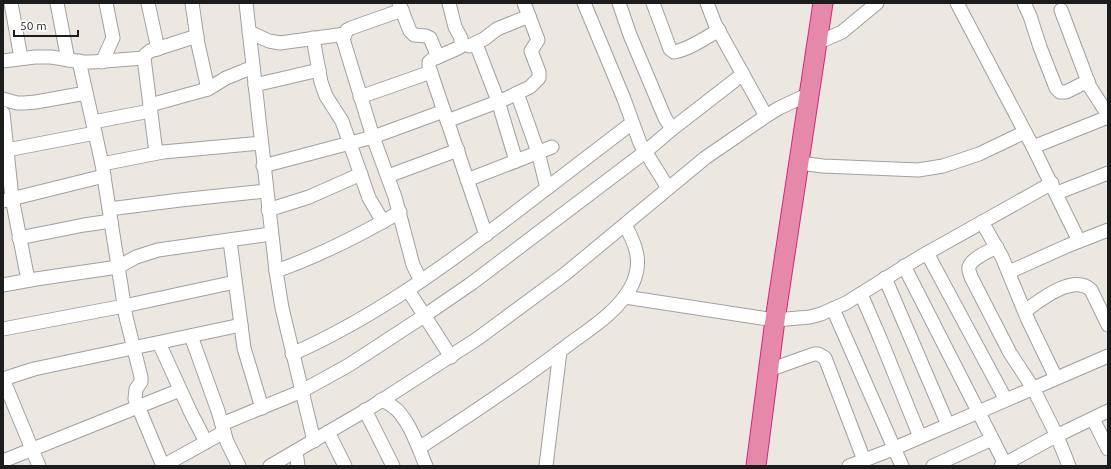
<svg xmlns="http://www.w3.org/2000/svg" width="1111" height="469" viewBox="0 0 1111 469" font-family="Ubuntu,sans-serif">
<rect width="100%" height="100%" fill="#ede7e1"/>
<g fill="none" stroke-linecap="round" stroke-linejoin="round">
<g stroke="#a0a0a0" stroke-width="15">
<g id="minor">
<polyline points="11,3 21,58"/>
<polyline points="57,3 68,60"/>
<polyline points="148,3 158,49"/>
<polyline points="192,3 198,44 208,89"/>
<polyline points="246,3 276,271 282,308 314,441"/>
<polyline points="399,3 410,31 414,35 426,36 430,38 438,57"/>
<polyline points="449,3 455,27 461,38 461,43 460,47 456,49 433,59 429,62 429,67 486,235"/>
<polyline points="584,3 624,99 640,143 668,188"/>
<polyline points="619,3 630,35 665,118 672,129"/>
<path d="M 653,3 L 670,49 L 674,52 C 690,49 705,38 719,30"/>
<polyline points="707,3 715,24 766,116"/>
<polyline points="957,3 1033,147 1079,241"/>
<polyline points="1024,3 1030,16 1040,47 1056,88 1060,92 1066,92 1088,81"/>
<polyline points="402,10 351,28 347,30 343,39 373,137 395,197 413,265 421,281"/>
<polyline points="1061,10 1090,87 1108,115"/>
<polyline points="249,32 269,41 280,43 345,34"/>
<polyline points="313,38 321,82 326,96 342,121 369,198 383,222"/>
<polyline points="817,43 842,32 877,3"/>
<polyline points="476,44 498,101 516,161"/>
<polyline points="469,46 484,39 497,29 529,16"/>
<polyline points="3,61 35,57 51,57 82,62 92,62 144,58"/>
<polyline points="79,61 102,164 126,317 141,377 141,382 136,389 135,399 163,466"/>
<polyline points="102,62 113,38 106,3"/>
<polyline points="255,85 319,70"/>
<polyline points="517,93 538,152 547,188"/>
<polyline points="360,97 431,72"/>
<polyline points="3,99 17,103 24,103 36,102 86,93"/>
<polyline points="150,105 208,89 226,78 253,67"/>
<polyline points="3,113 12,198 28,280"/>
<polyline points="447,121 505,99 530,87 539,78 539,72 531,51 538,40 524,3"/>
<polyline points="93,122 150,111"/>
<polyline points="1033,147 1108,117"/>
<polyline points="7,150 95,133"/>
<polyline points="156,153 144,58 145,55 150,51 197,36"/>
<polyline points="799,163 823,166 918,170 943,166 979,154 1025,132"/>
<polyline points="102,164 163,152 261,143"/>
<polyline points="263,166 373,137 444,111"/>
<polyline points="388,176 458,150"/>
<polyline points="467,180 552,147"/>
<polyline points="1057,193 1108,173"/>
<polyline points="3,201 104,176"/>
<polyline points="109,209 180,200 266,191"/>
<polyline points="268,210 309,197 361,174"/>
<polyline points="982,222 1002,257 1028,320 1056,378"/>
<polyline points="19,238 84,225 111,221"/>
<polyline points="230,241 244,348 262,408"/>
<path d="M 997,247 C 989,251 972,258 969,267 C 968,270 970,273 971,277 L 1010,353 L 1033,388 L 1057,436 L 1069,466"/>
<polyline points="927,253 1006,400"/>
<polyline points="904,266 1005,464"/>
<path d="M 276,271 C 319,256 360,235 400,212"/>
<polyline points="1009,272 1067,246 1108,230"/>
<polyline points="885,278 948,425"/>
<polyline points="3,285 36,279 118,267 136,257 158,250 271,234"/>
<polyline points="408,290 451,357"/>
<polyline points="861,294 880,338 920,437"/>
<polyline points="625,297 775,320 810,317 821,314 846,303 920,257 1052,183"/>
<polyline points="833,309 902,466"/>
<path d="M 1025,311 C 1039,301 1073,273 1091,290 L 1108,325"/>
<polyline points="3,329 124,306 235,282"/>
<polyline points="191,336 218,411 227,442 239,466"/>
<polyline points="159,343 190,411 206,442"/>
<path d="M 292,354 C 374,318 446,265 517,211 C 555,182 594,152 632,123"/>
<polyline points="769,370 814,354 818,354 825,358 864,460"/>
<polyline points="3,379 34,369 241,325"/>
<polyline points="3,379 39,466"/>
<path d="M 381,400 C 385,402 389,403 392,406 C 408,416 419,449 426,466"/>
<polyline points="365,410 393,466"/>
<polyline points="1093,419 1108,449"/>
<polyline points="222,424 302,391 349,365 424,316 472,283 645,152 672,129 743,74"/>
<polyline points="328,432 345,466"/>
<path d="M 419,448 C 470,415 520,382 568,345 C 591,328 619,311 632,285 C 643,262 636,245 625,225"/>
<polyline points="296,451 298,466"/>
<polyline points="3,461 180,390"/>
<polyline points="163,466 224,432"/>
<polyline points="270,466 373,406 477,339 565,274 705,158 766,116 779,108 809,94"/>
<polyline points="546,466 560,351"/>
<polyline points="849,466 888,451 1108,356"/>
<polyline points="933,466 992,439"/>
<polyline points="1001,466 1052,438 1108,411"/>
</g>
</g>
<g stroke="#d4257f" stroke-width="21">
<polyline id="highway" points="756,466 775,320 823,3"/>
</g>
<use href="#minor" stroke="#fff" stroke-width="13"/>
<use href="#highway" stroke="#e588aa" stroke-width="19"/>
</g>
<rect width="1111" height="469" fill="none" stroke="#1c1c1c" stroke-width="8"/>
<path d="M14 30v6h64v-6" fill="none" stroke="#1c1c1c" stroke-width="2"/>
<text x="20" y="30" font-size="12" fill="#1c1c1c" stroke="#ffffff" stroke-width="3" paint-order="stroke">50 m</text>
</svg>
